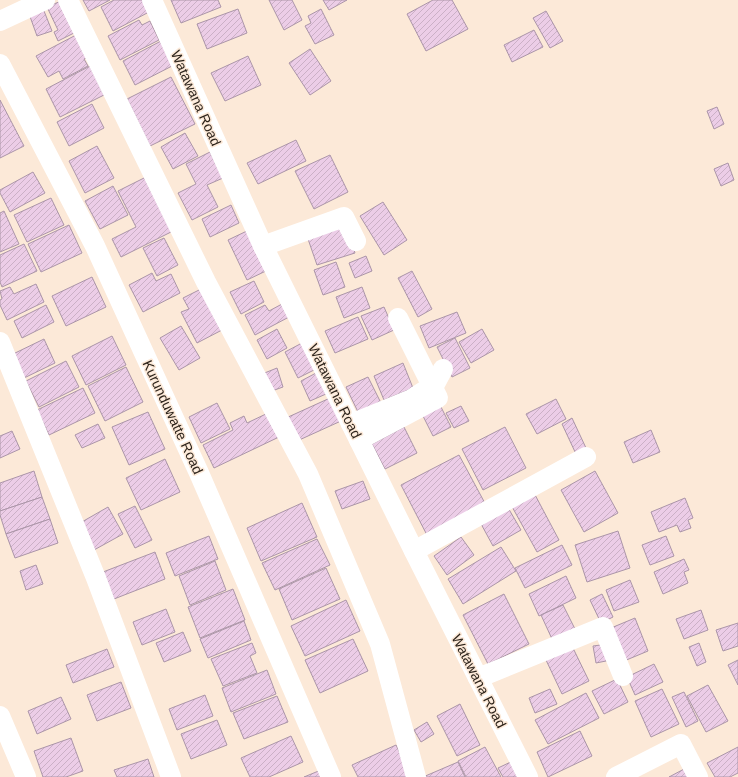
<svg xmlns="http://www.w3.org/2000/svg" width="738" height="777" viewBox="0 0 738 777" font-family="Arial,sans-serif">
<defs>
<pattern id="building-hatch" width="6" height="6" patternUnits="userSpaceOnUse"><rect width="6" height="6" fill="#eccde7"/><path d="M-1 1l2-2M0 6l6-6M5 7l2-2" fill="none" stroke="#cbb0c6"/></pattern>
</defs>
<rect width="100%" height="100%" fill="#fce9d8"/>
<g fill="url(#building-hatch)" stroke="#ab95a8">
<polygon points="83,0 110,0 89,11"/>
<polygon points="114,0 143,0 149,12 113,31 101,7"/>
<polygon points="171,0 218,0 221,7 181,23"/>
<polygon points="269,0 292,0 302,20 284,30"/>
<polygon points="323,0 347,0 329,10"/>
<polygon points="433,0 452,0 468,29 426,51 407,14"/>
<polygon points="61,1 76,32 58,41 54,32 58,30 47,7"/>
<polygon points="42,6 52,31 37,36 28,11"/>
<polygon points="238,9 247,33 207,49 197,24"/>
<polygon points="321,9 334,35 315,44 305,26 311,23 308,16"/>
<polygon points="546,11 563,41 550,48 533,18"/>
<polygon points="139,20 142,25 150,21 159,40 120,60 108,36"/>
<polygon points="534,30 543,47 512,62 504,45"/>
<polygon points="76,35 88,57 84,59 88,66 63,79 59,71 48,77 36,56"/>
<polygon points="161,41 174,65 135,85 123,61"/>
<polygon points="310,49 331,81 310,95 289,63"/>
<polygon points="248,56 261,85 225,101 211,73"/>
<polygon points="90,66 104,95 60,117 46,89"/>
<polygon points="171,77 195,124 150,146 127,99"/>
<polygon points="0,100 24,146 0,158"/>
<polygon points="92,104 104,128 69,146 57,122"/>
<polygon points="717,107 724,124 714,129 707,111"/>
<polygon points="185,133 198,156 173,169 161,147"/>
<polygon points="296,140 306,161 258,184 247,163"/>
<polygon points="97,146 114,178 85,193 69,161"/>
<polygon points="210,152 223,178 207,185 218,207 192,220 178,193 196,184 186,164"/>
<polygon points="330,155 348,192 314,209 295,171"/>
<polygon points="728,163 734,180 721,186 714,169"/>
<polygon points="33,172 45,193 10,212 0,193 0,190"/>
<polygon points="150,175 177,229 121,257 112,239 136,227 118,191"/>
<polygon points="113,186 128,215 100,229 85,201"/>
<polygon points="51,198 64,225 27,242 14,215"/>
<polygon points="383,202 407,240 384,255 360,216"/>
<polygon points="231,205 239,223 210,237 202,219"/>
<polygon points="4,211 19,244 0,252 0,213"/>
<polygon points="69,225 82,253 41,272 28,244"/>
<polygon points="346,226 355,253 317,265 308,239"/>
<polygon points="249,230 268,270 247,280 228,240"/>
<polygon points="164,238 178,265 157,276 143,248"/>
<polygon points="24,244 37,271 2,287 0,282 0,255"/>
<polygon points="366,256 372,271 355,278 349,263"/>
<polygon points="336,262 345,287 323,295 314,270"/>
<polygon points="412,271 432,309 418,317 398,278"/>
<polygon points="152,273 156,281 171,274 180,293 143,312 129,285"/>
<polygon points="92,277 106,307 66,326 52,296"/>
<polygon points="254,281 264,302 241,314 230,292"/>
<polygon points="36,284 44,302 7,320 0,305 0,300 2,299 0,291 10,287 14,294"/>
<polygon points="362,287 370,308 344,318 336,297"/>
<polygon points="201,289 222,330 197,343 181,312 189,309 183,298"/>
<polygon points="282,304 289,317 255,335 245,315 265,305 269,311"/>
<polygon points="46,305 54,322 22,338 14,321"/>
<polygon points="384,307 394,330 372,340 361,316"/>
<polygon points="457,312 466,333 429,348 420,326"/>
<polygon points="358,317 368,339 335,353 325,331"/>
<polygon points="181,326 200,358 179,370 160,338"/>
<polygon points="277,329 287,348 267,359 257,340"/>
<polygon points="482,329 494,350 471,363 459,342"/>
<polygon points="112,336 126,365 86,385 72,356"/>
<polygon points="455,338 470,368 452,377 437,347"/>
<polygon points="44,339 55,363 22,379 11,355"/>
<polygon points="302,343 316,369 298,378 285,352"/>
<polygon points="66,361 79,387 39,407 26,381"/>
<polygon points="403,363 413,388 384,400 374,376"/>
<polygon points="126,367 143,402 105,421 88,386"/>
<polygon points="277,368 283,387 269,392 262,374"/>
<polygon points="316,373 326,394 310,401 301,381"/>
<polygon points="368,377 381,403 359,414 346,387"/>
<polygon points="83,388 95,413 49,435 37,410"/>
<polygon points="330,398 341,421 297,441 286,418"/>
<polygon points="556,399 566,419 537,434 526,414"/>
<polygon points="217,403 230,429 201,443 189,417"/>
<polygon points="439,403 451,427 433,436 421,412"/>
<polygon points="461,406 469,421 454,428 446,413"/>
<polygon points="148,412 165,449 129,465 112,427"/>
<polygon points="268,413 279,437 214,468 203,445 233,430 230,423 244,416 247,423"/>
<polygon points="572,418 586,448 576,454 562,424"/>
<polygon points="98,424 105,438 82,448 75,435"/>
<polygon points="404,427 417,453 385,469 372,444"/>
<polygon points="505,427 526,468 483,490 462,449"/>
<polygon points="651,430 660,452 633,463 624,442"/>
<polygon points="12,431 20,449 0,458 0,436"/>
<polygon points="459,455 487,507 428,537 401,485"/>
<polygon points="165,459 180,492 141,510 126,478"/>
<polygon points="34,471 42,497 0,511 0,483"/>
<polygon points="595,471 618,513 584,532 561,490"/>
<polygon points="363,481 370,499 342,509 335,491"/>
<polygon points="533,491 559,540 537,552 510,503"/>
<polygon points="42,497 50,519 6,534 0,515 0,511"/>
<polygon points="685,498 693,518 688,520 691,528 680,532 677,525 659,532 651,512"/>
<polygon points="302,503 317,537 261,561 247,528"/>
<polygon points="135,506 152,540 135,548 118,514"/>
<polygon points="507,506 521,530 493,546 480,522"/>
<polygon points="108,507 123,534 94,550 80,523"/>
<polygon points="50,519 58,543 15,558 6,534"/>
<polygon points="618,531 630,568 587,582 575,545"/>
<polygon points="209,536 218,559 175,576 166,553"/>
<polygon points="666,536 674,556 650,565 642,545"/>
<polygon points="461,537 474,555 447,575 434,556"/>
<polygon points="317,539 330,565 275,590 262,563"/>
<polygon points="562,545 572,565 525,588 515,568"/>
<polygon points="501,547 516,571 463,604 448,579"/>
<polygon points="155,552 165,579 114,599 103,572"/>
<polygon points="684,559 689,570 684,572 688,583 663,594 654,572"/>
<polygon points="215,561 226,590 190,605 179,576"/>
<polygon points="36,565 43,584 26,590 20,571"/>
<polygon points="326,568 340,599 292,620 279,589"/>
<polygon points="566,576 576,598 539,616 529,594"/>
<polygon points="630,580 639,602 614,611 606,590"/>
<polygon points="233,589 245,620 200,638 188,607"/>
<polygon points="504,594 529,644 488,664 463,615"/>
<polygon points="602,594 613,617 601,623 590,600"/>
<polygon points="346,600 360,631 305,656 291,626"/>
<polygon points="563,605 575,629 552,639 541,615"/>
<polygon points="166,609 175,632 142,645 133,622"/>
<polygon points="701,610 708,630 684,639 676,619"/>
<polygon points="635,618 648,651 624,661 611,628"/>
<polygon points="244,621 251,640 208,658 200,639"/>
<polygon points="738,623 738,646 723,651 716,630"/>
<polygon points="183,632 191,651 164,662 156,643"/>
<polygon points="353,639 368,671 320,693 305,660"/>
<polygon points="252,643 256,653 250,656 257,673 223,686 211,659"/>
<polygon points="699,643 706,662 697,666 689,647"/>
<polygon points="608,644 611,660 596,663 593,646"/>
<polygon points="573,648 589,681 562,694 546,660"/>
<polygon points="107,649 114,667 73,683 66,665"/>
<polygon points="738,660 738,685 728,665"/>
<polygon points="654,664 663,682 635,695 627,677"/>
<polygon points="267,670 276,694 231,712 222,688"/>
<polygon points="617,679 628,702 604,714 592,691"/>
<polygon points="121,682 131,708 97,721 87,695"/>
<polygon points="708,685 728,721 706,732 687,696"/>
<polygon points="550,689 557,704 535,713 529,698"/>
<polygon points="662,689 679,724 651,737 635,701"/>
<polygon points="684,692 698,721 686,727 672,697"/>
<polygon points="586,693 599,718 548,744 535,720"/>
<polygon points="205,695 213,716 177,730 169,709"/>
<polygon points="277,696 288,722 244,739 233,713"/>
<polygon points="61,697 71,719 37,734 28,711"/>
<polygon points="460,704 480,745 457,756 437,716"/>
<polygon points="217,720 227,745 191,759 181,734"/>
<polygon points="427,722 434,734 421,742 414,730"/>
<polygon points="580,731 592,756 548,777 537,752"/>
<polygon points="291,736 303,762 269,777 250,777 241,758"/>
<polygon points="71,738 83,771 66,777 43,777 34,751"/>
<polygon points="396,745 411,776 408,777 358,777 352,765"/>
<polygon points="485,747 501,777 466,777 458,761"/>
<polygon points="738,747 738,773 730,777 715,777 707,763"/>
<polygon points="148,759 154,777 117,777 114,770"/>
<polygon points="517,759 526,777 503,777 498,768"/>
<polygon points="458,762 465,777 423,777"/>
<polygon points="686,768 691,777 669,777"/>
<polygon points="321,770 323,777 304,777"/>
</g>
<g fill="none" stroke-linecap="round" stroke-linejoin="round">
<g stroke="#fff" stroke-width="20">
<polyline points="68,0 206,282 308,474 380,644 416,777"/>
<polyline points="152,0 263,246 414,551 528,777"/>
<polyline points="0,21 45,0"/>
<polyline points="0,64 95,246 199,473 331,777"/>
<polyline points="263,246 344,217 356,241"/>
<polyline points="0,342 96,578 171,777"/>
<polyline points="351,424 412,399 435,384 443,369"/>
<polyline points="359,440 438,398 398,318"/>
<polyline points="414,551 586,457"/>
<polyline points="478,678 603,627 623,676"/>
<polyline points="0,716 26,777"/>
<polyline points="616,777 681,744 698,777"/>
</g>
</g>
<g text-anchor="middle" dominant-baseline="central" stroke-width="3" stroke-linejoin="round" paint-order="stroke">
<g font-size="14" fill="#2c231b" stroke="#fce9d8">
<text transform="translate(196 98) rotate(66)">Watawana Road</text>
<text transform="translate(335 391) rotate(64)">Watawana Road</text>
<text transform="translate(173 417) rotate(65)">Kurunduwatte Road</text>
<text transform="translate(479 681) rotate(63)">Watawana Road</text>
</g>
</g>
</svg>
